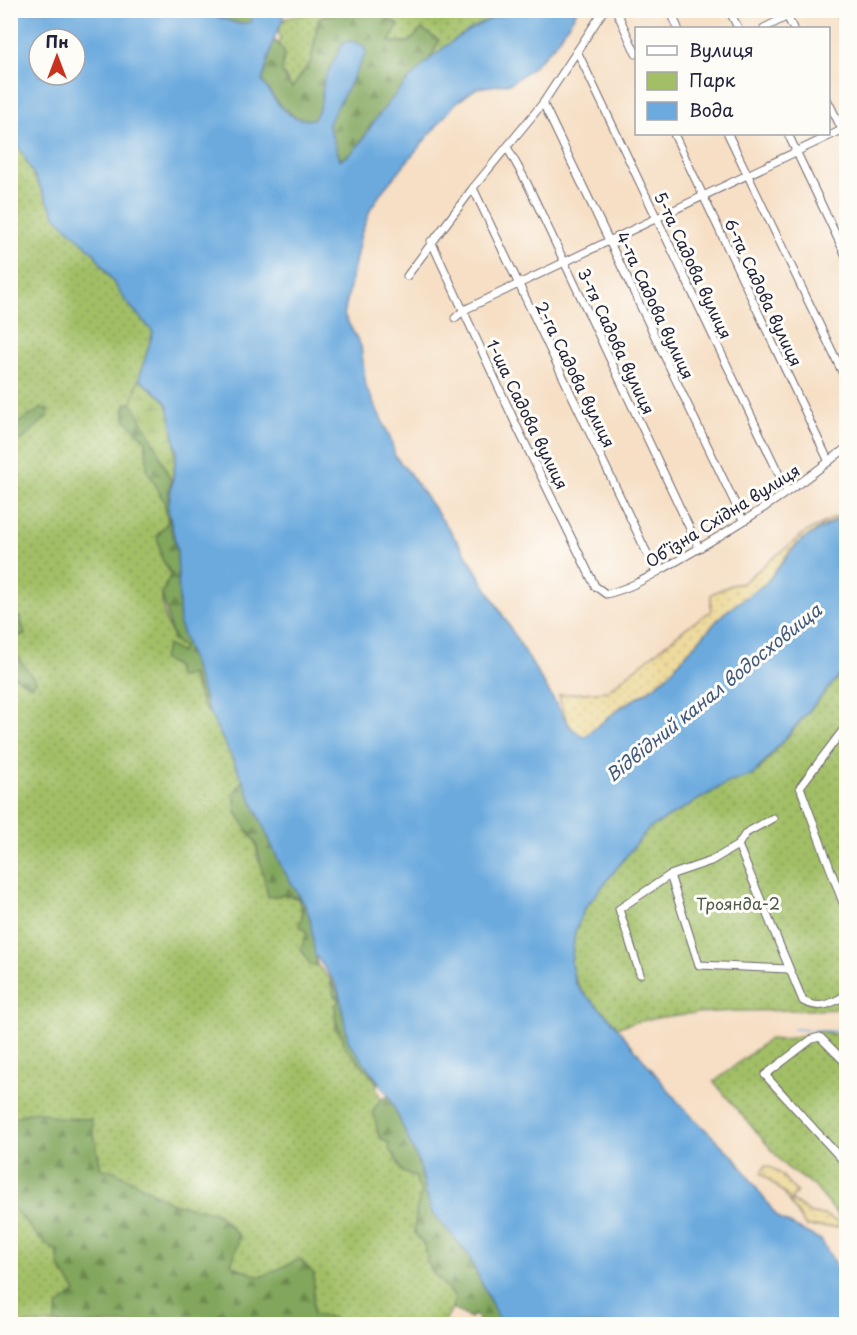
<svg xmlns="http://www.w3.org/2000/svg" width="857" height="1335" viewBox="0 0 857 1335" font-family="'Playpen Sans',sans-serif">
<defs>
<pattern id="green-dots" width="8" height="8" patternUnits="userSpaceOnUse" patternTransform="scale(1.5)"><rect width="8" height="8" fill="#a2bf66"/><path d="M2 2h.1M6 6h.1" fill="none" stroke="#849b55" stroke-width="1.8" stroke-linecap="round"/></pattern>
<pattern id="forest-firs" width="22" height="20" patternUnits="userSpaceOnUse" patternTransform="scale(1.5)"><rect width="22" height="20" fill="#81a65b"/><path d="M5 1l3.5 6h-7zM16 11l3.5 6h-7z" fill="#69874c"/></pattern>
<pattern id="wetland-marsh" width="20" height="14" patternUnits="userSpaceOnUse" patternTransform="scale(1.5)"><rect width="20" height="14" fill="#a2bf66"/><path d="M1 5h8M5 5V1M11 12h8M15 12V8" fill="none" stroke="#849b55"/></pattern>
<pattern id="sand-dots" width="8" height="8" patternUnits="userSpaceOnUse" patternTransform="scale(1.5)"><rect width="8" height="8" fill="#eeda9e"/><path d="M2 2h.1M6 6h.1" fill="none" stroke="#ccbb89" stroke-width="1.8" stroke-linecap="round"/></pattern>
</defs>
<rect width="100%" height="100%" fill="#fdfcf7"/>
<filter id="ink" filterUnits="userSpaceOnUse"><feTurbulence type="fractalNoise" baseFrequency=".0167" numOctaves="2"/><feDisplacementMap in="SourceGraphic" scale="12" xChannelSelector="R" yChannelSelector="G"/><feConvolveMatrix kernelMatrix="1 2 1 2 8 2 1 2 1" color-interpolation-filters="sRGB"/></filter>
<filter id="wash" filterUnits="userSpaceOnUse"><feTurbulence type="fractalNoise" baseFrequency=".008" numOctaves="4" result="noise"/><feDisplacementMap in="SourceGraphic" scale="24" xChannelSelector="R" yChannelSelector="G"/><feGaussianBlur stdDeviation="1.35" result="paint"/><feColorMatrix in="noise" values="0 0 0 0 0 0 0 0 0 0 0 0 0 0 0 0 0 1.4 0 .05"/><feComposite in="paint" operator="in"/></filter>
<g filter="url(#wash)">
<rect width="100%" height="100%" fill="#f6dfc5"/>
<g fill="url(#green-dots)" stroke="#627050" stroke-width="1.5">
<polygon points="316,11 353,11 319,17 311,61 292,88 282,72 284,51 278,44 281,39 278,31 283,19"/>
<polygon points="377,11 498,11 489,20 430,59 439,41 388,42"/>
<path d="M 13,136 L 56,217 L 94,253 L 125,300 L 153,332 L 132,403 L 125,404 L 125,418 L 146,441 L 147,469 L 164,501 L 168,522 L 157,536 L 162,559 L 171,574 C 168,580 162,589 162,596 C 162,614 169,637 184,647 L 182,654 L 203,706 L 210,714 L 243,780 L 240,784 L 247,831 L 256,842 L 258,859 L 284,895 L 298,898 L 307,933 L 310,965 L 317,965 L 331,980 L 330,983 L 339,1000 L 345,1046 L 378,1083 L 376,1088 L 381,1099 L 373,1111 L 402,1172 L 415,1176 L 421,1193 L 416,1211 L 415,1233 L 426,1248 L 427,1261 L 434,1274 L 455,1297 L 452,1309 L 443,1324 L 11,1324 L 10,674 L 32,686 L 12,650 L 16,636 L 25,635 L 20,617 L 11,611 L 11,442 L 23,439 L 42,408 L 12,428 L 10,138 Z"/>
<path d="M 846,668 L 846,1009 C 771,1012 690,1006 617,1027 L 582,992 L 573,975 L 571,962 L 575,932 L 585,908 L 648,829 L 727,783 L 759,770 Z"/>
<polygon points="821,1031 846,1037 846,1225 814,1186 786,1167 714,1082 769,1039 782,1040"/>
</g>
<g fill="url(#forest-firs)" stroke="#52644b" stroke-width="1.5">
<polygon points="212,11 250,11 252,22 239,24 215,16"/>
<path d="M 353,11 L 377,11 L 399,25 L 389,42 L 408,43 L 422,29 L 439,40 L 430,59 L 379,115 L 355,150 L 340,160 L 328,124 L 366,53 L 364,46 L 324,80 L 320,107 L 314,119 C 287,123 276,100 262,81 L 274,39 L 284,51 L 282,72 L 292,88 L 311,61 L 319,17 Z"/>
<polygon points="132,403 153,440 171,481 168,497 170,524 177,550 180,626 210,714 203,706 192,674 178,678 175,666 162,659 168,645 181,653 183,647 173,640 162,594 171,574 162,559 157,536 168,522 164,501 147,469 146,441 125,419 125,404"/>
<polygon points="42,408 48,410 48,416 23,439 11,442 11,414 12,427"/>
<polygon points="10,611 20,617 25,635 16,636 12,650 36,681 32,686 11,674"/>
<polygon points="243,780 281,866 305,905 310,918 317,965 310,965 301,949 307,933 299,925 303,913 298,898 284,895 268,897 256,842 236,813 234,793"/>
<polygon points="331,980 340,996 348,1041 379,1080 378,1083 344,1046 342,1034 336,1030 335,1006 339,1000 334,996"/>
<polygon points="389,1096 419,1163 427,1198 468,1254 501,1324 481,1324 474,1314 471,1318 452,1309 455,1297 434,1274 427,1261 426,1248 415,1233 416,1211 421,1193 415,1176 402,1172 395,1156 389,1150 390,1144 379,1137 373,1111 381,1099"/>
<polygon points="36,1111 60,1118 91,1119 101,1169 115,1171 172,1203 217,1213 240,1237 231,1265 261,1277 300,1259 314,1274 313,1315 327,1316 341,1324 54,1324 58,1306 76,1292 59,1266 58,1254 40,1239 11,1205 11,1118"/>
</g>
<path fill="url(#wetland-marsh)" stroke="#627050" stroke-width="1.5" d="M 139,379 C 147,387 158,393 165,401 C 176,417 178,464 171,481 L 153,440 L 132,403 Z"/>
<g fill="url(#sand-dots)" stroke="#887e6c" stroke-width="1.5">
<path d="M 846,512 L 846,515 L 815,531 L 790,550 L 766,583 L 724,613 L 665,678 L 645,693 L 621,707 L 584,738 C 567,729 563,712 559,695 L 607,691 L 687,627 L 711,611 L 711,594 L 731,585 L 742,583 L 806,532 Z"/>
<path d="M 765,1166 C 781,1169 785,1182 797,1192 L 791,1200 L 811,1214 L 824,1215 L 840,1223 L 837,1227 L 806,1227 L 785,1194 L 761,1173 Z"/>
</g>
<path fill="#6caade" stroke="#47668c" stroke-width="1.5" fill-rule="evenodd" d="M 10,11 L 212,11 L 215,16 L 239,24 L 252,22 L 250,11 L 283,11 L 283,19 L 274,39 L 262,81 C 275,100 287,124 314,119 L 320,107 L 324,80 L 343,43 L 351,41 L 364,46 L 366,53 L 328,124 L 340,160 C 358,153 367,131 378,116 C 413,70 464,20 522,10 C 540,8 560,10 577,11 L 557,42 L 532,68 L 511,83 L 477,88 L 456,103 L 383,190 L 371,208 L 361,234 L 344,315 L 361,346 L 366,387 L 390,437 L 395,456 L 410,474 L 466,554 L 570,727 L 584,737 L 621,707 L 645,693 L 665,678 L 724,613 L 766,583 L 801,540 L 846,515 L 846,668 L 753,775 L 727,783 L 648,829 L 585,908 L 575,932 L 571,963 L 575,982 L 582,992 L 607,1015 L 683,1108 L 735,1158 L 778,1218 L 821,1240 L 846,1282 L 846,1324 L 501,1324 L 468,1254 L 431,1211 L 419,1163 L 389,1096 L 348,1041 L 340,996 L 336,984 L 315,955 L 310,918 L 305,905 L 281,866 L 243,780 L 210,714 L 180,626 L 177,550 L 168,509 L 177,451 L 168,406 L 163,398 L 139,379 L 153,332 L 125,300 L 94,253 L 56,217 L 11,132 ZM 39,39 L 75,39 L 75,75 L 39,75 Z"/>
<g fill="none" stroke-linecap="round" stroke-linejoin="round">
<polyline stroke="#6caade" stroke-width="1.5" points="794,1029 846,1032"/>
</g>
</g>
<g filter="url(#ink)">
<g fill="none" stroke-linecap="round" stroke-linejoin="round">
<g stroke="#6c646b" stroke-width="9">
<g id="minor">
<polyline points="616,10 636,54"/>
<polyline points="670,10 678,28"/>
<polyline points="729,10 738,28"/>
<polyline points="784,10 793,28"/>
<polyline points="840,10 846,24"/>
<polyline points="764,28 800,10"/>
<polyline points="577,51 787,491"/>
<polyline points="828,101 846,138"/>
<polyline points="543,103 743,520"/>
<polyline points="674,134 829,462"/>
<polyline points="728,134 846,380"/>
<polyline points="788,134 846,256"/>
<polyline points="507,147 528,185 699,548"/>
<polyline points="473,188 656,572"/>
<path d="M 431,241 L 519,431 L 595,586 L 606,594 C 633,588 653,574 677,561 C 735,528 794,490 846,448"/>
<polyline points="407,276 473,188 543,103 604,10"/>
<polyline points="455,318 464,310 846,128"/>
<polyline points="846,726 800,787 846,911"/>
<path d="M 738,845 L 803,1001 C 820,1010 831,1004 846,995"/>
<polyline points="670,875 699,965 788,969"/>
<polyline points="640,974 619,909 670,875 711,861 738,845 746,833 773,818"/>
<polyline points="846,1063 820,1037 812,1039 765,1075 846,1164"/>
</g>
</g>
<use href="#minor" stroke="#fff" stroke-width="7"/>
</g>
</g>
<g text-anchor="middle" dominant-baseline="central" stroke-width="6" stroke-linejoin="round" paint-order="stroke">
<g font-size="16" fill="#22223b" stroke="#fdfcf7">
<text transform="translate(694 265) rotate(65)">5-та Садова вулиця</text>
<text transform="translate(764 292) rotate(65)">6-та Садова вулиця</text>
<text transform="translate(656 305) rotate(65)">4-та Садова вулиця</text>
<text transform="translate(617 341) rotate(65)">3-тя Садова вулиця</text>
<text transform="translate(576 374) rotate(64)">2-га Садова вулиця</text>
<text transform="translate(528 414) rotate(64)">1-ша Садова вулиця</text>
<text transform="translate(722 515) rotate(-32)">Обʼїзна Східна вулиця</text>
</g>
<g font-size="16" fill="#4f594a" stroke="#fdfcf7">
<text x="738" y="903">Троянда-2</text>
</g>
<g font-size="18" font-style="italic" fill="#40587c" stroke="#fdfcf7">
<text transform="translate(713 692) rotate(-39)">Відвідний канал водосховища</text>
</g>
</g>
<rect width="857" height="1335" fill="none" stroke="#fdfcf7" stroke-width="36"/>
<rect x="635" y="27" width="195" height="108" fill="#fdfcf7" stroke="#a5a5ac" stroke-width="1.5"/>
<rect x="647" y="46" width="30" height="9" fill="#ffffff" stroke="#a5a5ac" stroke-width="1.5"/>
<text x="689" y="57" font-size="18" fill="#22223b">Вулиця</text>
<rect x="647" y="72" width="30" height="18" fill="#a2bf66" stroke="#a5a5ac" stroke-width="1.5"/>
<text x="689" y="87" font-size="18" fill="#22223b">Парк</text>
<rect x="647" y="102" width="30" height="18" fill="#6caade" stroke="#a5a5ac" stroke-width="1.5"/>
<text x="689" y="117" font-size="18" fill="#22223b">Вода</text>
<g transform="translate(57 57)"><circle r="28" fill="#fdfcf7" stroke="#a5a5ac" stroke-width="1.5"/>
<path d="M0-4.5L10 22L0 15L-10 22Z" fill="#c8321e"/>
<text y="-9" font-size="16" font-weight="bold" text-anchor="middle" fill="#22223b">Пн</text>
</g>
</svg>
